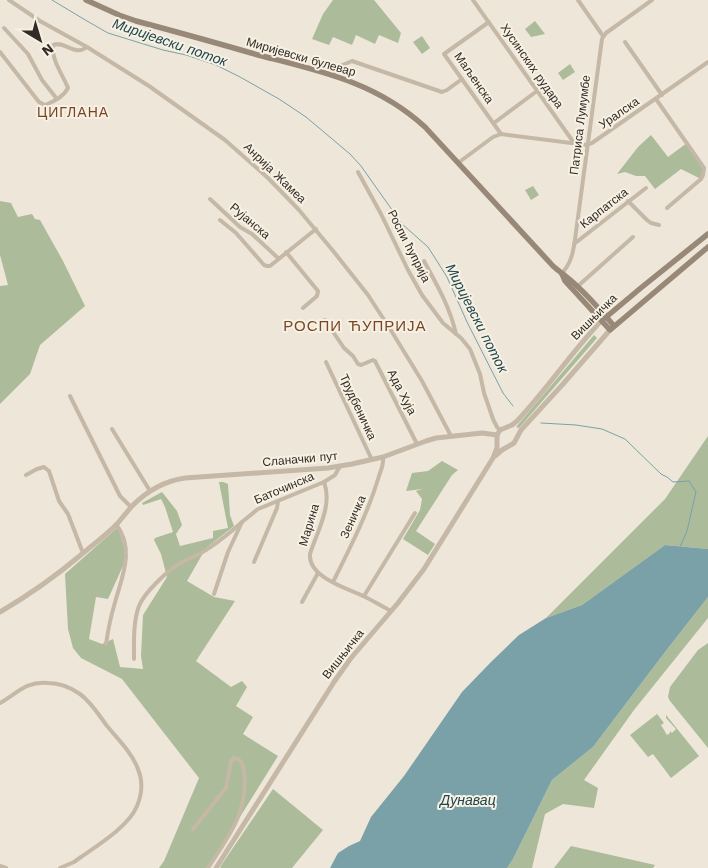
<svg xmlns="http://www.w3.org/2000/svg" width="708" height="868" viewBox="0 0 708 868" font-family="'Work Sans',sans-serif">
<rect width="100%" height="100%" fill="#eee7d9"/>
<g fill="#acbb9a">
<polygon points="333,0 374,0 401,33 398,43 379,35 375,44 356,35 352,45 333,37 329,45 312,39 323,14"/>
<polygon points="535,21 545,34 531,37 525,29"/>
<polygon points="422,36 430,48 422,54 413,42"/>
<polygon points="570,64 575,72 563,80 558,73"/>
<polygon points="651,135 668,157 687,143 703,165 701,179 681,169 655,189 645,176 636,176 625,172 617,174 638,147"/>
<polygon points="533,186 539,195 531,200 525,190"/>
<polygon points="0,201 11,203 18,217 32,214 35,219 40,220 63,261 85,306 40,345 30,374 0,404 0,286 8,285 0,255"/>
<polygon points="594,335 597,338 519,428 516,427"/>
<polygon points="708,436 708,549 665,545 582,605 546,618 665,499"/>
<polygon points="442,461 458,470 452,475 416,531 435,544 428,555 403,539 420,510 422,499 416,491 422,489 406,491 412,473 428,471"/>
<polygon points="219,482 223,482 228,484 230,515 234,526 206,548 187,581 214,597 235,601 196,661 231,687 242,681 247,687 236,706 253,717 243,734 278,756 208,868 159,868 164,861 199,778 122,679 81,658 73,648 68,629 65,574 118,527 127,557 108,599 96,597 89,639 102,644 113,639 120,667 143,669 141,656 143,615 167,577 161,554 154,540 155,538 173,532 165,507 161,499 143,505 142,503 162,492 177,511 182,525 176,534 180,546 213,538 213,531 228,528"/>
<polygon points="708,597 708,618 634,710 584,780 598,788 594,808 563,804 545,814 532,868 507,868 513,859 552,780 593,747 665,652"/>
<polygon points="708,643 708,748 670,701 668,697 670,687 698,650"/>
<polygon points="657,714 664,723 661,725 667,735 670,733 670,731 672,733 676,729 666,718 666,715 699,756 671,778 653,754 648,757 630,735"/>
<polygon points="273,789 323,830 292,868 221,868 220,867"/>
<polygon points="571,846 655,865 653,868 554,868"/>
</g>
<polygon fill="#7aa1a8" points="665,545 708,549 708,597 665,652 593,747 552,780 513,859 507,868 330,868 338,853 349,846 360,841 371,817 404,776 462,692 491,662 519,635 546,618 582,605"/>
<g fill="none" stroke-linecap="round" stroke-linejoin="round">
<g stroke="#7aa1a8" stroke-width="1">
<polyline points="52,0 87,21 108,33 163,50 186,55 216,65 240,77 279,99 306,117 350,154 361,166 402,224 428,247 447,277 467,322 503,393 513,406"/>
<polyline points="541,423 576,425 602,429 625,439 661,474 667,477 673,482 689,481 696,492 687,531 680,547"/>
</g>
<g stroke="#c5b8a6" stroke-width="4">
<polyline points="9,0 40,21 87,47 149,86 225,140 268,178 299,210 334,252 368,295 392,332 422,381 451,436"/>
<polyline points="473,0 574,143"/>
<polyline points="578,0 603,36"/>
<polyline points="489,22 444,54 501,134"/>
<polyline points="4,28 28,54 42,80 57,99"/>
<polyline points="625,42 662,95"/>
<path d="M 0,52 L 39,102 L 45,105 C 53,102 64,96 68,88 C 63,75 51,60 53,45 C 65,40 74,57 87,47"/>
<polyline points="333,75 338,67 352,61 442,92 447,90 462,79"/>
<polyline points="656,99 704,168 703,175 701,179 667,208"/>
<polyline points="494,123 537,91"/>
<polyline points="458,163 493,137 501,134 587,145 592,143 708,62"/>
<polyline points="358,172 381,214 408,270 422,295 443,323 461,338 470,349 480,374 484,393 493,419 497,427 500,430"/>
<polyline points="210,199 240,227 252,234 278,258"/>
<polyline points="628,201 647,220 651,223 659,225"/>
<polyline points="220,220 236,233 264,265 267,266 270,266 316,229"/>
<polyline points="574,244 646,188"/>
<polyline points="286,252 318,291 317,296 303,308"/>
<path d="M 424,261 C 437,285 450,307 456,334"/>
<path d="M 561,274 C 573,263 574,246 576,232 L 602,39 L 606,33 L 652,0"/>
<polyline points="578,286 633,237"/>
<polyline points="325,320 344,348 353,356 358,364 361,365 373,360 375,361 417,444"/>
<polyline points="326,362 372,460"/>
<polyline points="70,396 120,496 131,507"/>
<polyline points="112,429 150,491"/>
<path d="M 340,466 L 335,475 L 324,482 C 333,506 317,531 310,554 C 308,577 346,588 363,596 C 372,600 381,606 391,611"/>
<polyline points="26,475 37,469 44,467 49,471 59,501 68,514 83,553"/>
<polyline points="254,562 277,508 278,501"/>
<path d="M 333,582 C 350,548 368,513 379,476 C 381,470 384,464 383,457"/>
<polyline points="214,594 228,552 242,522 258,509 324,482"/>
<polyline points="364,596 415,513"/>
<polyline points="302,602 318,573"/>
<path d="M 106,644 C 108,631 110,619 114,606 C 121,579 136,550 116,524"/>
<path d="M 134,659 C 134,642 133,622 139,606 C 144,593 167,571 179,564 C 188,558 200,555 209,548 C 221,540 232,531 242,522"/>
<path d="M 0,703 C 17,694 25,681 48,683 C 60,683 70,687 80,694 C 91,702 99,715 107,726 C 118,739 132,753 138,769 C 143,781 142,794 137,806 C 129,826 98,845 81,857 L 74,862 L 60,868"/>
<path d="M 193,829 L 226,788 L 231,761 L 234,758 C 242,759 243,765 244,772 C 249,811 228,837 208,868"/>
<polyline points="0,866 6,868"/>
</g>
<g stroke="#c5b8a6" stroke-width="5">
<polyline points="495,456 502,450 514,443 521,430 563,384 610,330"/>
<path d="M 0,612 C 29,595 56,576 82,554 C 94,544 106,535 117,524 C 122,518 127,512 132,506 C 147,491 164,481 185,478 L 328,468 L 352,464 L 383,457 L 426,441 L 436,438 L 482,433 L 497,435"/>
<path d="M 216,868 L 334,682 L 351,658 L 398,603 L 424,569 L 493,458 L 497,448 L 497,435 L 500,430 L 512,425 L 517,421 C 547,389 571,353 601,321"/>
</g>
<g stroke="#988878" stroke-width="5.5">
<path d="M 86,0 L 119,15 L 136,21 C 177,32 217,43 258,55 C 320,71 376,82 425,127 L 553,266 C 561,273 570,279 578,287 C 591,299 603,313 614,326"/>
<polyline points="562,274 565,281 610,330 708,247"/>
<polyline points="605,318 642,287 708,234"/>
</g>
</g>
<g text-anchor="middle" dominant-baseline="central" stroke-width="4" stroke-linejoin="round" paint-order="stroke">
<g font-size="12" fill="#322b26" stroke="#f7f1e4">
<text transform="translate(301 57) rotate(16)">Миријевски булевар</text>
<text transform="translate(532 66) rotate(55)">Хусинских рудара</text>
<text transform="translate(474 78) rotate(55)">Маљенска</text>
<text transform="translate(619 113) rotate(-35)">Уралска</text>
<text transform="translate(580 125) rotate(-83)">Патриса Лумумбе</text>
<text transform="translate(275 173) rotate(44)">Анрија Жамеа</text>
<text transform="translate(604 208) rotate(-38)">Карпатска</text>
<text transform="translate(250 221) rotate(40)">Рујанска</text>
<text transform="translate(409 246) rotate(63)">Роспи ћуприја</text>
<text transform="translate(594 317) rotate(-45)">Вишњичка</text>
<text transform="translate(402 392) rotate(63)">Ада Хуја</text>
<text transform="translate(358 407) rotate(65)">Трудбеничка</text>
<text transform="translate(300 459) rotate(-5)">Сланачки пут</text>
<text transform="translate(284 488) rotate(-23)">Баточинска</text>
<text transform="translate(353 517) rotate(-66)">Зеничка</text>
<text transform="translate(309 525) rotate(-73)">Марина</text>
<text transform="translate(343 654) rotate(-52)">Вишњичка</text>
</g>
<g font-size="14" font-style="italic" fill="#20464f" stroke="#f7f1e4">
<text transform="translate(170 42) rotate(19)">Миријевски поток</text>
<text transform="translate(477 318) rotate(63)">Миријевски поток</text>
<text x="468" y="800">Дунавац</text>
</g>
<g font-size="14" letter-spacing="1" fill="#794527" stroke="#f7f1e4">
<text x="73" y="112">ЦИГЛАНА</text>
</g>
<g font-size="15" letter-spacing="1" fill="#794527" stroke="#f7f1e4">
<text x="355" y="326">РОСПИ ЋУПРИЈА</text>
</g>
</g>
<g transform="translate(40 40) rotate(142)" stroke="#f7f1e4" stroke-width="4" paint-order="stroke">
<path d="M0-4L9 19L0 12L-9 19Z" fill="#322b26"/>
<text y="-8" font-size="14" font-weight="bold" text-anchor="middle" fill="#322b26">N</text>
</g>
</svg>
